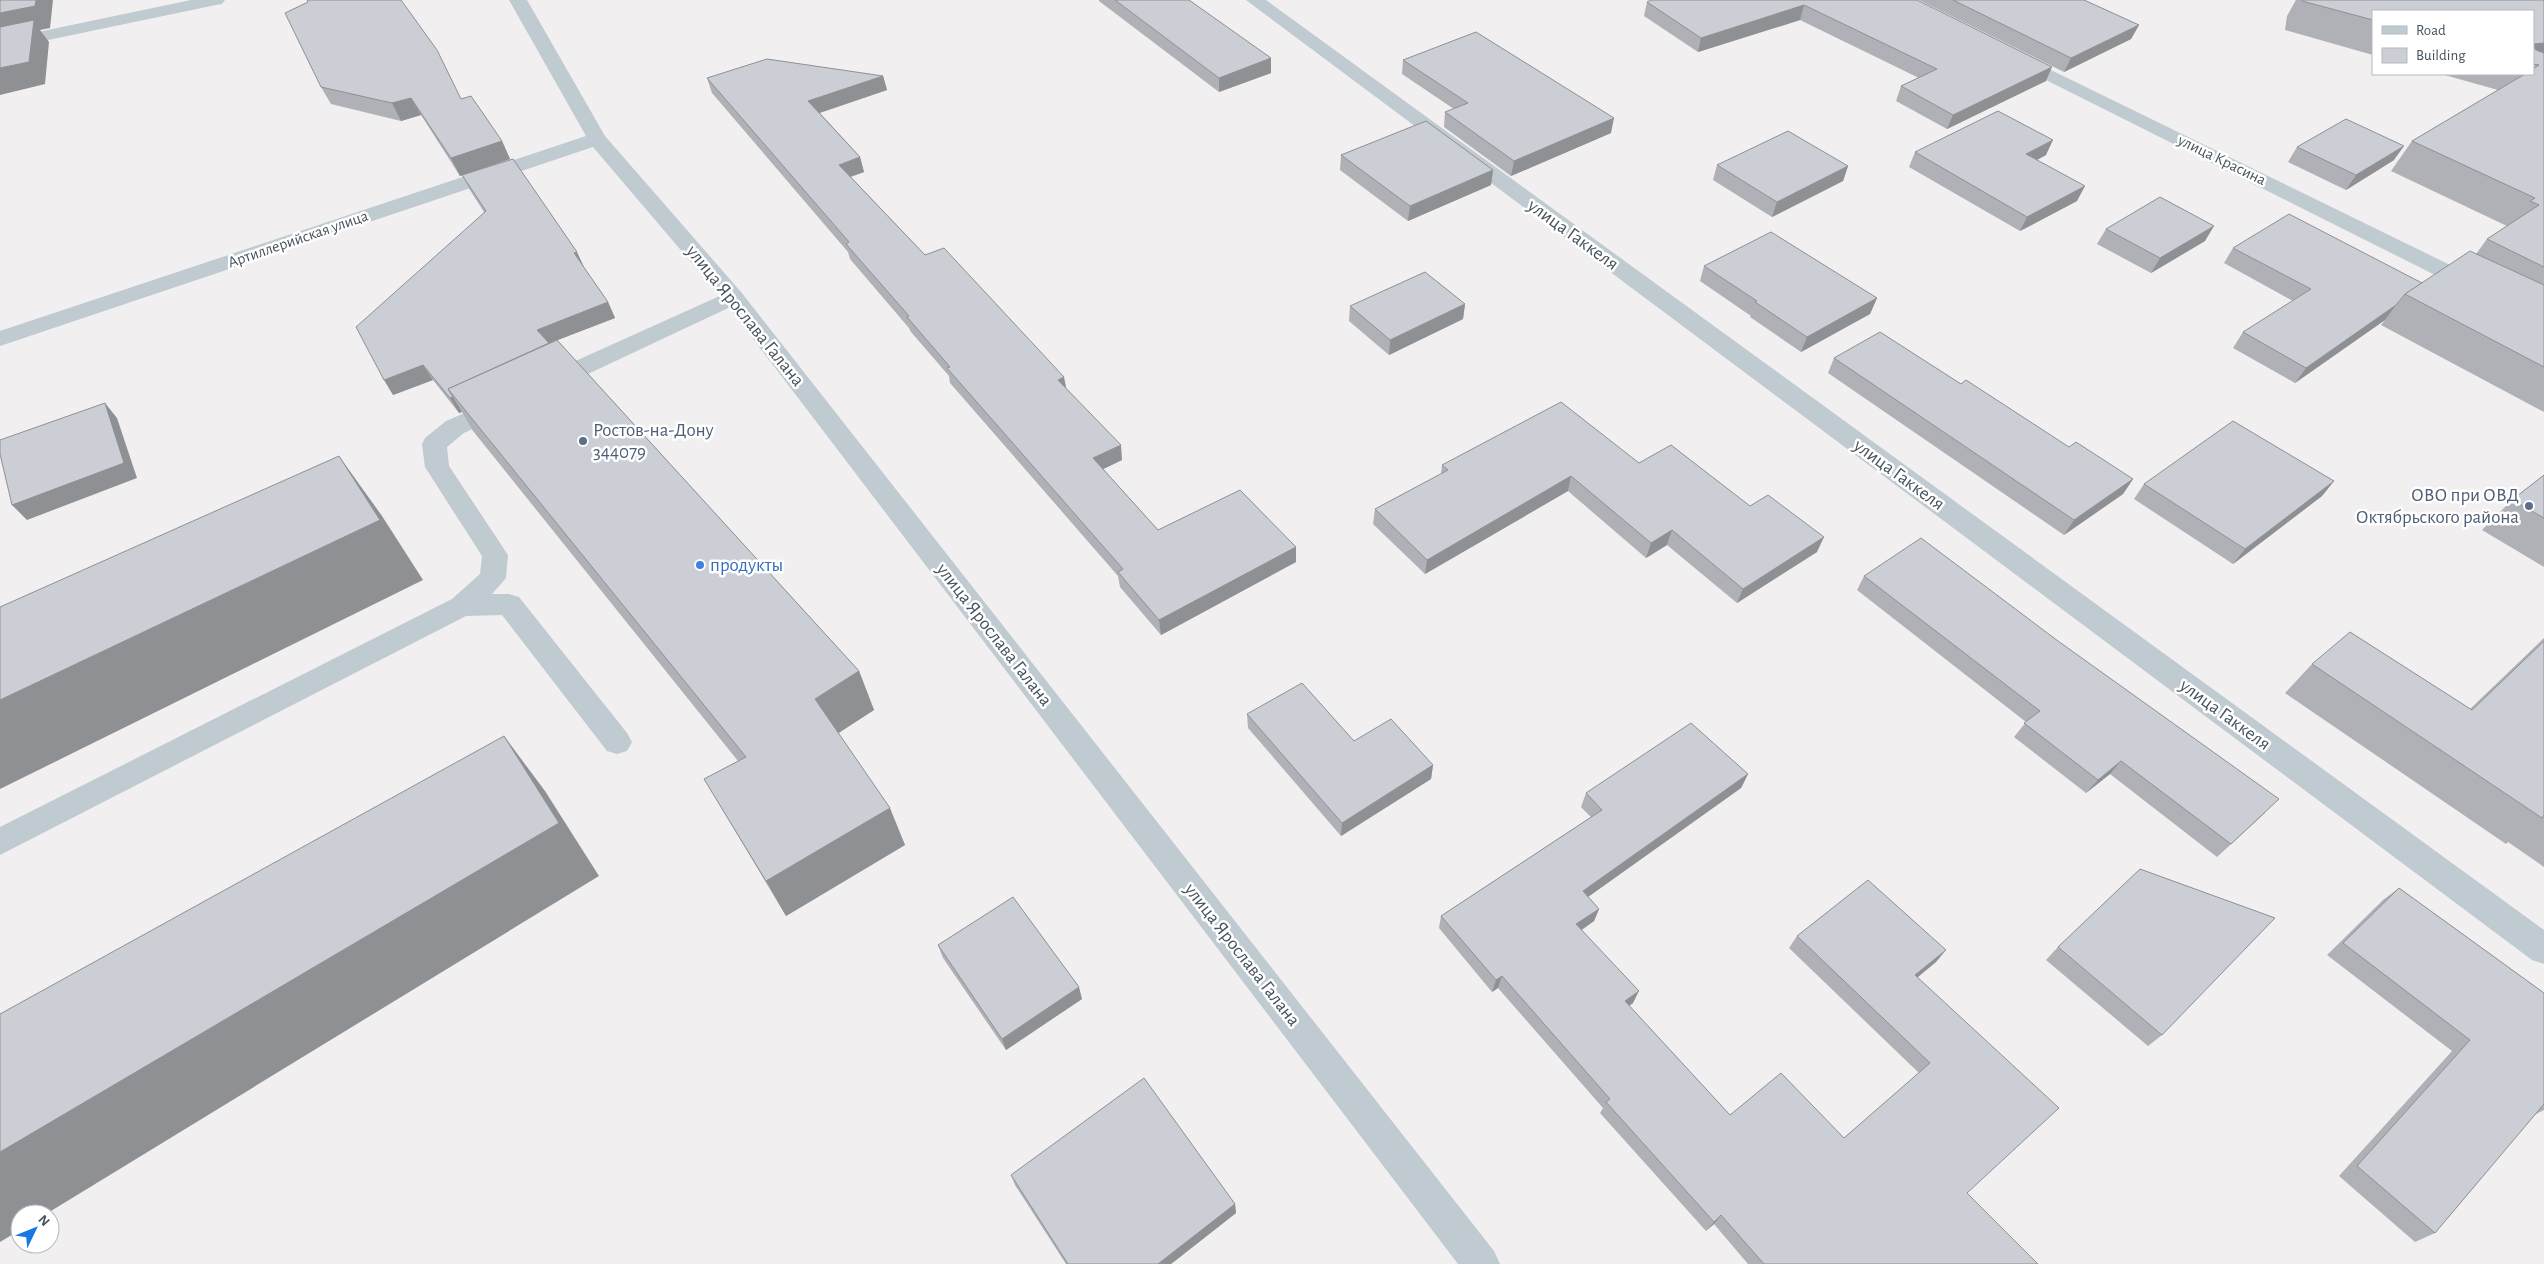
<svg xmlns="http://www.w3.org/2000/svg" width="2544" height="1264" viewBox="0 0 2544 1264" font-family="'Alegreya Sans',sans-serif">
<rect width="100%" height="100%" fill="#f1efef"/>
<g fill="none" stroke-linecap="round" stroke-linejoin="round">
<g fill="#bfcad1" fill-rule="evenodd">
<polygon points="733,290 741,292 744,297 741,302 556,389 548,391 540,389 536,383 540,377"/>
<polygon points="500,398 508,400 512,406 508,412 464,433 447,447 449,466 508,555 506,578 492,594 509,594 519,597 627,733 632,742 627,751 617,754 607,751 502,615 466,616 0,855 0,827 452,599 480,574 482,556 425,467 422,444 425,438 446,421"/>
</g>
<g fill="#bfcad1" fill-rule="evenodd">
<polygon points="191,0 225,0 222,4 216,5 0,50 0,40"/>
<polygon points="509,0 527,0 605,136 741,292 1494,1251 1500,1264 1458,1264 725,302 593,147 0,346 0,331 586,136"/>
<polygon points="1246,0 1266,0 2544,930 2544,964 2532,960"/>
<polygon points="2016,53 2483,281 2486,286 2483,291 2475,293 2467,291 2010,62 2007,58 2010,54"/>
</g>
</g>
<g fill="#afb1b6">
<polygon points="1099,0 1189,0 1271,73 1219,92 1099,1"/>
<polygon points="1917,0 2046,81 1947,129 1896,101 1901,86 1919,78 1800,20 1698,52 1644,16 1647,2"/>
<polygon points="1919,0 2084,0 2139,25 2131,39 2064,72"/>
<polygon points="2296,0 2544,0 2544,412 2381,325 2385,320 2295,383 2233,348 2243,332 2293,301 2224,263 2233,248 2422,283 2476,254 2487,239 2507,226 2391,171 2412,141 2498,90 2441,74 2533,74 2533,11 2373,11 2373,55 2285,30 2287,16"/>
<polygon points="308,2 461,99 502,141 510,159 460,176 421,115 401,121 331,104 321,87"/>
<polygon points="1403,60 1611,133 1511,176 1444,127 1445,112 1454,109 1402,74"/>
<polygon points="883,76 887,90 820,113 860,157 864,172 851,177 925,255 1066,388 1122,460 1103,469 1158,530 1296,547 1296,562 1161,635 1120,587 1118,576 950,383 949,376 911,332 909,328 850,259 848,252 712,93 707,78"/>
<polygon points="2297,147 2394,160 2346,190 2288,162"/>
<polygon points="1915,152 2046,155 2037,160 2077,201 2020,231 1909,167"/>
<polygon points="1341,155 1493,170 1491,185 1408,221 1340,170"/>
<polygon points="1717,165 1848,166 1843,181 1772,217 1713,180"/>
<polygon points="462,175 583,267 608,302 615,318 557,340 859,671 874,710 838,733 905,845 786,916 704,779 738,761 473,431 462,412 459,413 433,380 393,395 484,212 470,190"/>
<polygon points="2106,229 2205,241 2151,273 2097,244"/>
<polygon points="1704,266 1877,298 1870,314 1801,352 1750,317 1751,316 1700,281"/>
<polygon points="1465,304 1463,319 1389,355 1349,321 1350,306"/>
<polygon points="1834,358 1961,384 2069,447 2133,479 2123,494 2064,535 1828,373"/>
<polygon points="1639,463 1750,506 1817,552 1737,603 1667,545 1646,558 1568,491 1425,574 1373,524 1375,509 1441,474 1442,465"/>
<polygon points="2544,475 2544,567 2482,530 2512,500"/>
<polygon points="2334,481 2322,496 2233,564 2134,499 2144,484"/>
<polygon points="1864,576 2265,813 2217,857 2110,774 2086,793 2014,737 2026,722 1857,590"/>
<polygon points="2544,638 2544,867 2508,842 2506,844 2285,693 2312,664 2470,709"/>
<polygon points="1247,714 1354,741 1433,765 1431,779 1341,836 1248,728"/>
<polygon points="1748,774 1741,788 1588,897 1599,909 1594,921 1582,930 1633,1003 1629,1006 1730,1115 1844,1138 1919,1073 1789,948 1797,936 1936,962 1917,977 1967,1193 2038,1264 1748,1264 1714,1224 1706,1231 1600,1113 1603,1108 1498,988 1492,992 1439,928 1441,916 1591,817 1581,807 1586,793"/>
<polygon points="2399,888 2544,993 2544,1110 2534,1115 2435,1233 2415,1242 2339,1176 2452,1051 2327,955 2383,900"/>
<polygon points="938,945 1082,999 1006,1050 943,958"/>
<polygon points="2058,947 2162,1035 2148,1046 2046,960"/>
<polygon points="1011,1175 1235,1204 1236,1213 1171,1264 1066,1264 1015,1185"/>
</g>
<g fill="#8e9094">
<polygon points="36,0 53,0 50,28 40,30 49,42 45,84 0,95 0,13"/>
<polygon points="1804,5 1800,20 1698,52 1701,38"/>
<polygon points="2139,25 2131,39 2064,72 2071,58"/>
<polygon points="2544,43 2544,56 2538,65 2533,44"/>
<polygon points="1271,58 1271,73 1219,92 1219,78"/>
<polygon points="2052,67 2046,81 1947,129 1953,115"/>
<polygon points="883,76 887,90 813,115 808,101"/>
<polygon points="411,98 421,115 401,121 392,103"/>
<polygon points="1614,118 1611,133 1511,176 1514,161"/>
<polygon points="2053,140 2046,155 2020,169 2026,154"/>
<polygon points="502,141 510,159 460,176 451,158"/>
<polygon points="2404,146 2394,160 2346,190 2356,175"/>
<polygon points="860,157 864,172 843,179 839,165"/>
<polygon points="1848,166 1843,181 1772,217 1777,202"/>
<polygon points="1493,170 1491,185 1408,221 1410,206"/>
<polygon points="2085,186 2077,201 2020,231 2027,217"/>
<polygon points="2214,226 2205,241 2151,273 2160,258"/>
<polygon points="577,252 584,267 574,253"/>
<polygon points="1877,298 1870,314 1801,352 1807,337"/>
<polygon points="608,302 615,318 545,345 537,330"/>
<polygon points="1465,304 1463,319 1389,355 1390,340"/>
<polygon points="2396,305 2385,320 2295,383 2306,368"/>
<polygon points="423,365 433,380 393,395 384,380"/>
<polygon points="1064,377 1067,392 1058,380"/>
<polygon points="453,397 462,412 459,413 450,398"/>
<polygon points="105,403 117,418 137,478 27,520 12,505"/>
<polygon points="1121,445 1122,460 1095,473 1093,458"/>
<polygon points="339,456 382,516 423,580 0,789 0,700"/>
<polygon points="1571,476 1568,491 1425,574 1427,560"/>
<polygon points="2133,479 2123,494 2064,535 2074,520"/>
<polygon points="2334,481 2322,496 2233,564 2245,549"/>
<polygon points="1672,530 1667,545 1646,558 1651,543"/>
<polygon points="1824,537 1817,552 1737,603 1743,589"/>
<polygon points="1296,547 1296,562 1161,635 1159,620"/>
<polygon points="859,671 874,710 831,738 815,699"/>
<polygon points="504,736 545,791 599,876 46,1214 20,1214 20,1230 0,1242 0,1152"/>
<polygon points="2121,761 2110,774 2086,793 2098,780"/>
<polygon points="1433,765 1431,779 1341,836 1342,823"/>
<polygon points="1748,774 1741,788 1578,904 1583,891"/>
<polygon points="890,808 905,845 786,916 766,881"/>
<polygon points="1599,909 1594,921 1572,936 1576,924"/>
<polygon points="1946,950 1936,962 1906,987 1915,975"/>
<polygon points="1502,976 1498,988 1492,992 1496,980"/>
<polygon points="1079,987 1082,999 1006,1050 1002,1039"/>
<polygon points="1639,991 1633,1003 1619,1013 1625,1001"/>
<polygon points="1235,1204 1236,1213 1171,1264 1158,1264"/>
<polygon points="1721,1215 1714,1224 1706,1231 1714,1222"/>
</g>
<g fill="#cbced4" stroke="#8e9094">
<polygon points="0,0 36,0 35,6 0,13"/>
<polygon points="307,0 401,0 437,50 461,99 471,96 502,141 451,158 411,98 392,103 321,87 285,13 308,2"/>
<polygon points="1115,0 1189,0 1271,58 1219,78"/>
<polygon points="1651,0 1917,0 2052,67 1953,115 1901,86 1937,69 1804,5 1701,38 1647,2"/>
<polygon points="1953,0 2084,0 2139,25 2071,58"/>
<polygon points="2302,0 2544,0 2544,43 2533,44 2533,11 2373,11 2373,20 2302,1"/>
<polygon points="34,20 29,62 0,68 0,27"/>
<polygon points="1476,32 1614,118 1514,161 1445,112 1468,103 1403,60"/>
<polygon points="2533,45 2536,50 2544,53 2544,267 2487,239 2539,205 2530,201 2535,198 2412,141 2525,74 2533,74 2533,69 2539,65 2533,64"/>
<polygon points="767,59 883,76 808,101 860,157 839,165 925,255 944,248 1064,377 1058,380 1121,445 1093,458 1158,530 1240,490 1296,547 1159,620 1118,572 1123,569 947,368 950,367 907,317 909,316 846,244 849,242 707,78"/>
<polygon points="1998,111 2053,140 2026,154 2085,186 2027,217 1915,152"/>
<polygon points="2346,119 2404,146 2356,175 2297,147"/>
<polygon points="1426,121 1493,170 1410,206 1341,155"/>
<polygon points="1788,131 1848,166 1777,202 1717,165"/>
<polygon points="513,159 577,252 574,253 608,302 537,330 549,343 448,389 453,397 450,398 423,365 384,380 356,327 486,211 462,175"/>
<polygon points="2160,197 2214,226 2160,258 2106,229"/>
<polygon points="2289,214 2422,283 2405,294 2396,305 2306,368 2243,332 2311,289 2233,248"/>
<polygon points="1771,232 1877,298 1807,337 1755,302 1757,301 1704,266"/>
<polygon points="2470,251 2544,285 2544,367 2405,294"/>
<polygon points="1425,272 1465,304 1390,340 1350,306"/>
<polygon points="1880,332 1961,384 1966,380 2069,447 2076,442 2133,479 2074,520 1834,358"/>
<polygon points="557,340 859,671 815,699 890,808 766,881 704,779 746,757 448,389"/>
<polygon points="1561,402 1639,463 1671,445 1750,506 1768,495 1824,537 1743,589 1672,530 1651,543 1571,476 1427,560 1375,509 1448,470 1442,465"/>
<polygon points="105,403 124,463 12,505 0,454 0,440"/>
<polygon points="2233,421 2334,481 2245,549 2144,484"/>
<polygon points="339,456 380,520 0,700 0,607"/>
<polygon points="2544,475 2544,518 2512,500"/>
<polygon points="1921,538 2058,641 2279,799 2231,844 2121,761 2098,780 2024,723 2040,711 1864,576"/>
<polygon points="2350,632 2472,710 2544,641 2544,815 2542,818 2312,664"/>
<polygon points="1302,683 1354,741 1391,719 1433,765 1342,823 1247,714"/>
<polygon points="1691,723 1748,774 1583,891 1599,909 1576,924 1639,991 1625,1001 1730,1115 1781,1073 1844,1138 1930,1063 1797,936 1868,880 1946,950 1915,975 2059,1108 1967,1193 2038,1264 1764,1264 1721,1215 1714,1222 1606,1102 1610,1099 1502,976 1496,980 1441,916 1602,810 1586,793"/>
<polygon points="504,736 559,823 0,1152 0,1014"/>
<polygon points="2140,869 2275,918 2162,1035 2058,947"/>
<polygon points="2399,888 2544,993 2544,1104 2435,1233 2357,1166 2470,1040 2343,943"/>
<polygon points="1013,897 1079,987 1002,1039 938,945"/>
<polygon points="1144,1078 1235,1204 1158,1264 1068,1264 1011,1175"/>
</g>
<g fill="#5c6f8a" stroke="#fff" stroke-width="2">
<circle cx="583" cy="441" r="5"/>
<circle cx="2529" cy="506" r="5"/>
</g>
<circle fill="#3f7fe0" stroke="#fff" stroke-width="2" cx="700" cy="565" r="5"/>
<g text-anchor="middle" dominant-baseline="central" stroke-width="5" stroke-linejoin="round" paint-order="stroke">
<g font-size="16" fill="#46535d" stroke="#fff">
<text transform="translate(2222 160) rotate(26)">улица Красина</text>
<text transform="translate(298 239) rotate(-19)">Артиллерийская улица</text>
</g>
<g font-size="19" fill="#46535d" stroke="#fff">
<text transform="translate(1573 235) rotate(36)">улица Гаккеля</text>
<text transform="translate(745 316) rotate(51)">улица Ярослава Галана</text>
<text transform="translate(1899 475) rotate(36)">улица Гаккеля</text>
<text transform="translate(994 635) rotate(52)">улица Ярослава Галана</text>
<text transform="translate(2225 715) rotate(36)">улица Гаккеля</text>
<text transform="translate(1242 955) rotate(52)">улица Ярослава Галана</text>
</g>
<g font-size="19" fill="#4e5e75" stroke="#fff" text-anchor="start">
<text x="593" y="430">Ростов-на-Дону<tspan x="593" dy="22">344079</tspan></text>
<text x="2519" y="495" text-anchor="end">ОВО при ОВД<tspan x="2519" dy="22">Октябрьского района</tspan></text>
</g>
<g font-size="19" fill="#366cbe" stroke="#fff" text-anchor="start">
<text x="710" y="565">продукты</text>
</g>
</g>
<rect x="2372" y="10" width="162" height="65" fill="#ffffff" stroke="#b5babe"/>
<rect x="2382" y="26" width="25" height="8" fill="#bfcad1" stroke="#b5babe"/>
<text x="2416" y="35" font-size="15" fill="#46535d">Road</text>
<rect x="2382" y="48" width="25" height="15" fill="#cbced4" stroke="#b5babe"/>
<text x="2416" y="60" font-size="15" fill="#46535d">Building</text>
<g transform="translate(35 1229) rotate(47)"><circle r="24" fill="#ffffff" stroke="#b5babe"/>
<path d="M0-4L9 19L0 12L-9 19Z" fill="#1578e5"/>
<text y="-8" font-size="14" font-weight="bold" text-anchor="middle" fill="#46535d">N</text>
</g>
</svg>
